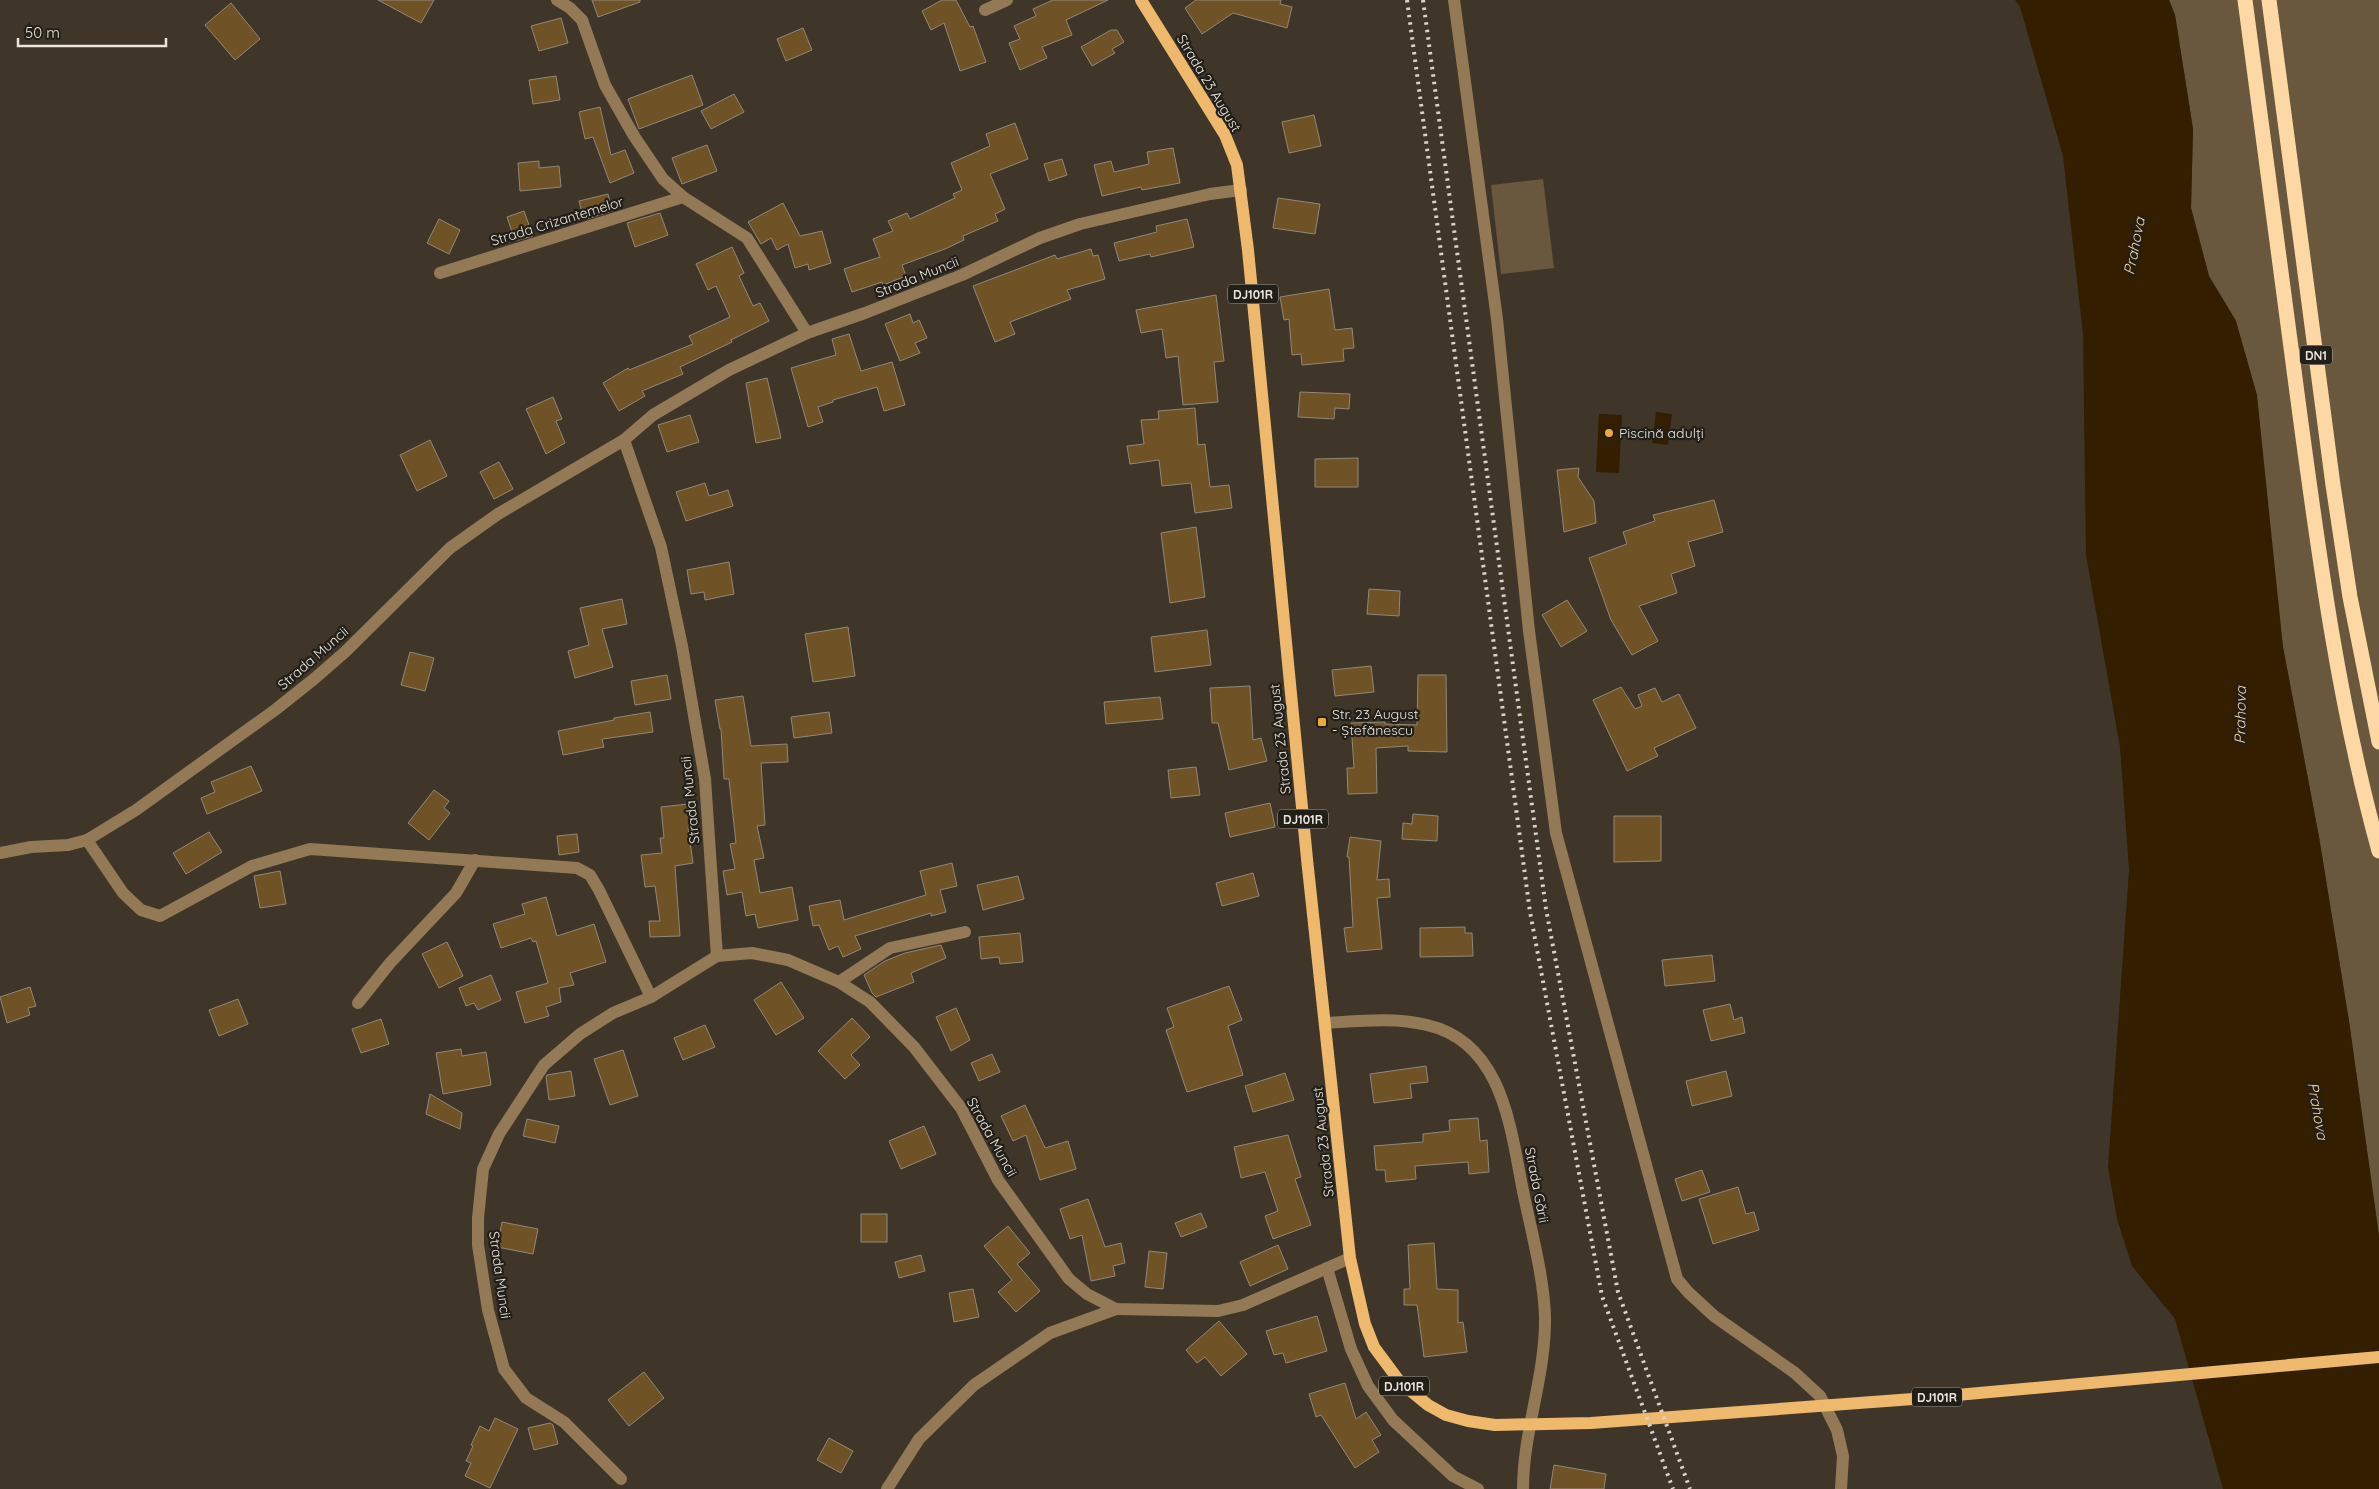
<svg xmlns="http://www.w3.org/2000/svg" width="2379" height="1489" viewBox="0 0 2379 1489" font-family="Quicksand,sans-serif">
<rect width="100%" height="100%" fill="#3f3629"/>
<g fill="#69573e">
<polygon points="2169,0 2379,0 2379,1236 2349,1021 2319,837 2283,647 2236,321 2209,276 2191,208 2193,129 2175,15"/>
<polygon points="1543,179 1554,268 1501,274 1491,185"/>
</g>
<g fill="#331e00">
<polygon points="2015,0 2169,0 2175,15 2193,129 2191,208 2209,276 2236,321 2257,395 2283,647 2319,837 2349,1021 2379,1236 2379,1489 2223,1489 2175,1319 2132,1266 2117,1219 2108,1167 2129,870 2120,747 2086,555 2083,334 2063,156 2020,7"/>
<polygon points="1656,412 1672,414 1668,445 1652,443"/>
<polygon points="1599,414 1622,415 1619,473 1596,472"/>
</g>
<g fill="#705227" stroke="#928779">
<polygon points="378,0 434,0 421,23"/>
<polygon points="592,0 640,0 640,2 598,17"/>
<polygon points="942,0 956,0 970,27 973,26 986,62 960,71 944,23 931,30 922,11"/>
<polygon points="1053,0 1108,0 1066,20 1072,35 1042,47 1047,58 1020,70 1009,43 1020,39 1014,26 1036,16 1033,9"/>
<polygon points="1196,0 1281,0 1280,4 1292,7 1287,28 1233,13 1202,34 1185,8"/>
<polygon points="231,3 260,39 235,60 205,25"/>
<polygon points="561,18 568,43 539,51 531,26"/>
<polygon points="803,28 812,50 786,61 777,39"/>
<polygon points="1111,30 1117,30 1124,42 1112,49 1115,53 1092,66 1081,47"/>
<polygon points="692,75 703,105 639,129 628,99"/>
<polygon points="556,76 560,100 533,104 529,80"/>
<polygon points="734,94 744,112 711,129 701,111"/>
<polygon points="600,107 611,155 625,150 634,173 610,183 593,137 585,139 579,112"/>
<polygon points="1314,115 1321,146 1289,153 1282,122"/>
<polygon points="1015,123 1028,159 990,174 1005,209 995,214 998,221 963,236 964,240 945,249 902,265 906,276 883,285 882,282 852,292 844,269 880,257 873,239 893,231 888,221 907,213 910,219 955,198 953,194 962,190 951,163 990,146 986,134"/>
<polygon points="707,145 717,171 682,184 672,158"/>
<polygon points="1173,148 1180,183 1142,190 1141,187 1102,196 1094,165 1111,161 1114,172 1149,164 1147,152"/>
<polygon points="1062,159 1067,175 1049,181 1044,164"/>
<polygon points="539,161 539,168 559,166 561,187 520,191 518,163"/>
<polygon points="608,194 612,211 584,220 579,201"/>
<polygon points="1278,198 1320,204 1315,234 1273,228"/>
<polygon points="783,203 800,236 822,231 831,263 809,270 808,264 795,268 788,244 777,250 771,238 761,244 748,222"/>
<polygon points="524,211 533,236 515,241 507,217"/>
<polygon points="660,213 668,235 635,247 627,223"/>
<polygon points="439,219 460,230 449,254 427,243"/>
<polygon points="1187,219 1194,247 1151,257 1150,254 1119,261 1114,243 1157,232 1156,226"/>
<polygon points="732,247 744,273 739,276 753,306 760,303 769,321 731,340 732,342 680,367 683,374 642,391 645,396 619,411 603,383 628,368 629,370 693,344 689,336 730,317 716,286 708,290 696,264"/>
<polygon points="1091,249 1093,256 1098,255 1105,279 1067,290 1071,299 1010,322 1015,334 995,342 973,286 1055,255 1057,259"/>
<polygon points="1329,289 1335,330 1352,328 1354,348 1343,349 1344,361 1302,365 1301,354 1292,355 1289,319 1284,320 1280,297"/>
<polygon points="1216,295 1224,361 1214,362 1218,402 1183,405 1178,356 1166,358 1162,329 1141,333 1136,310"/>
<polygon points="910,314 913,323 919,320 927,338 915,343 920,353 900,361 885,324"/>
<polygon points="849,334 861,371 892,362 905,405 884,411 877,387 833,400 833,402 818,407 823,422 808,427 791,368 836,355 832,339"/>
<polygon points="767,378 781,438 756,443 746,383"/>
<polygon points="1300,392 1350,394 1349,409 1335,408 1334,419 1298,417"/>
<polygon points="553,397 562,419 556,421 565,443 546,454 526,409"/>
<polygon points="1195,408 1198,445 1205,444 1210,487 1229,485 1232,508 1195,513 1191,483 1162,486 1159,460 1130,464 1127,446 1144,444 1141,420 1159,419 1158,411"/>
<polygon points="690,415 699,442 667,452 658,425"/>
<polygon points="430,440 447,476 417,491 400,455"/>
<polygon points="1358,458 1358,487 1315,487 1315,459"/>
<polygon points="499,462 513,489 494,499 480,472"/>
<polygon points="1579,468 1578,477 1594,501 1596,523 1564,532 1557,470"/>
<polygon points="705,483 709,496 728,490 733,506 686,521 676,492"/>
<polygon points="1714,500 1723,532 1688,542 1695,566 1671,574 1677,593 1639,606 1658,641 1632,655 1611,620 1589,558 1627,544 1623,532 1655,521 1653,515"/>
<polygon points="1196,527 1205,597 1170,603 1161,533"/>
<polygon points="729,562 734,594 705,600 704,592 691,594 687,570"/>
<polygon points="1369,589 1400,591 1399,616 1367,614"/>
<polygon points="622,599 627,624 602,629 613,667 575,678 568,651 589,645 580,608"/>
<polygon points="1567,600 1587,631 1561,647 1542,615"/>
<polygon points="848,627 855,676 813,682 805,634"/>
<polygon points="1207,630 1211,665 1155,672 1151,637"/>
<polygon points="410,652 434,658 425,691 401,685"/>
<polygon points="1371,666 1374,692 1335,696 1332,670"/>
<polygon points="667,675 671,699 635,705 631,681"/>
<polygon points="1418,675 1446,675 1447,752 1408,751 1408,746 1376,748 1377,793 1348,794 1347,768 1354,768 1351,723 1385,722 1385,724 1417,725"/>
<polygon points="1250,686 1253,740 1261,738 1267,761 1229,770 1218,723 1212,723 1210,688"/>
<polygon points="1621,687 1635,709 1642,706 1638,695 1655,688 1662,702 1679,694 1696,728 1654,748 1658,756 1627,771 1593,700"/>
<polygon points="743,696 751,746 787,744 788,762 761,763 765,825 757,826 764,858 754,860 760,893 792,887 798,920 758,928 755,914 746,916 742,892 727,895 723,871 735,869 730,844 736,843 729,779 724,779 721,729 720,729 715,700"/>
<polygon points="1160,697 1163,719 1106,724 1104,702"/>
<polygon points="650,712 653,732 602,739 604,747 563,755 558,731 614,720 614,718"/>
<polygon points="829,712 832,733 794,738 791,717"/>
<polygon points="251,766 262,791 207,814 201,798 215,792 211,782"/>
<polygon points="1196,767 1200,795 1171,798 1168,770"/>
<polygon points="434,790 449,801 444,808 450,813 429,840 408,823"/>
<polygon points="1270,803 1275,827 1230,837 1225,813"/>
<polygon points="688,804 690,826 688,827 693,863 675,866 680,936 650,937 649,921 660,921 655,886 645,887 641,855 662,853 660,838 664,838 661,807"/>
<polygon points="1413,814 1438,816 1437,841 1402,839 1403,823 1412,824"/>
<polygon points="1614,816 1661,816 1661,861 1614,862"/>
<polygon points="209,832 222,852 186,874 173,853"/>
<polygon points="577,834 579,852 559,855 557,836"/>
<polygon points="1350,837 1381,841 1377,880 1389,879 1390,897 1377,898 1382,949 1347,952 1344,928 1353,927 1349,857 1347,857"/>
<polygon points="952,863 957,886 940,890 946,912 931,916 931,913 855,936 861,949 843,957 838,946 829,950 819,925 813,926 809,906 840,900 844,920 926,895 920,871"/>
<polygon points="280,871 286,904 260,908 254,876"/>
<polygon points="1253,873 1259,896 1222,906 1216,883"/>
<polygon points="1018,876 1024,899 983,910 977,885"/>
<polygon points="546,897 557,936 594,924 606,962 570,973 574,985 559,988 561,1002 546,1007 549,1016 525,1023 516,992 548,983 536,941 533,942 531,938 501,948 493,924 525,914 522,904"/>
<polygon points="1465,927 1465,933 1472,933 1473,956 1420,957 1420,928"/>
<polygon points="1020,933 1023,962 1000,964 999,957 981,959 979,937"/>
<polygon points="447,942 463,976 439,988 422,954"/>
<polygon points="941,945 946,958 911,973 914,982 876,997 872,993 864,975 885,961 905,953"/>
<polygon points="1712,955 1715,981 1665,986 1662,960"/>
<polygon points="491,975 501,1000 478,1010 474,1003 466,1006 459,988"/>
<polygon points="781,982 804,1018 776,1035 754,1000"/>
<polygon points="1229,986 1242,1020 1228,1026 1243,1075 1187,1092 1166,1030 1174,1027 1167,1008"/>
<polygon points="30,987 36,1006 28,1008 30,1015 7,1023 0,997"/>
<polygon points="238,999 248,1024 219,1036 209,1010"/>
<polygon points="1730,1004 1734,1020 1742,1017 1745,1033 1711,1041 1703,1010"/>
<polygon points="956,1008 970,1040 951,1051 936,1017"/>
<polygon points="852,1018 870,1037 851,1055 860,1065 845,1079 818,1051"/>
<polygon points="381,1019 389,1044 361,1053 352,1029"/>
<polygon points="705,1025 715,1047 683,1060 674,1038"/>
<polygon points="461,1049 462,1056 486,1052 491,1085 443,1094 436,1053"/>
<polygon points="623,1050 638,1096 610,1105 594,1059"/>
<polygon points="992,1054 1000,1072 979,1081 971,1063"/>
<polygon points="1426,1066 1428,1082 1410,1084 1412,1098 1374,1103 1370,1074"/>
<polygon points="571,1071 575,1096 549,1100 546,1077 547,1075"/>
<polygon points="1726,1071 1732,1096 1692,1106 1686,1081"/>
<polygon points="1285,1073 1294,1100 1253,1112 1245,1086"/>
<polygon points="430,1094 462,1113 460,1129 426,1114"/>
<polygon points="1025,1105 1045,1148 1068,1141 1076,1169 1040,1180 1026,1135 1013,1141 1001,1116"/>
<polygon points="1478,1118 1480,1141 1487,1140 1489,1172 1469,1174 1468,1162 1415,1166 1416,1179 1386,1182 1385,1170 1376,1170 1374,1146 1423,1142 1423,1134 1450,1131 1449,1120"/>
<polygon points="527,1119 559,1126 555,1143 523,1136"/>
<polygon points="924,1126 936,1154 901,1169 889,1141"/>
<polygon points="1288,1135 1301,1177 1295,1179 1311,1225 1273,1239 1265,1216 1278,1211 1265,1172 1241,1178 1234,1147"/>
<polygon points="1702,1170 1710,1192 1682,1201 1675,1179"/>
<polygon points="1738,1187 1746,1214 1754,1212 1759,1230 1713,1244 1699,1199"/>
<polygon points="1088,1199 1105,1247 1121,1243 1125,1263 1113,1266 1115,1276 1091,1281 1082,1235 1070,1239 1060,1209"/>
<polygon points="1201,1213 1207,1227 1181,1237 1175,1223"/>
<rect x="861" y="1214" width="26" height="28"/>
<polygon points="502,1222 538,1229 533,1254 497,1247"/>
<polygon points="1008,1226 1030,1253 1017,1264 1040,1291 1016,1312 998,1292 1012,1280 984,1246"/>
<polygon points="1434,1243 1437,1289 1458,1290 1458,1323 1463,1322 1467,1352 1424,1357 1417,1305 1404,1305 1404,1289 1410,1289 1408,1245"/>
<polygon points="1278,1245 1288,1269 1250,1286 1240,1262"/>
<polygon points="1149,1251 1167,1253 1163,1289 1145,1287"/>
<polygon points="921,1255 925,1271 899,1278 895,1262"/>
<polygon points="973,1289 979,1317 954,1322 949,1293"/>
<polygon points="1317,1316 1327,1351 1286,1363 1283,1353 1274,1355 1266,1331"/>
<polygon points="1219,1321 1247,1354 1221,1376 1205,1357 1197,1363 1186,1350"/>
<polygon points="644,1372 664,1398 629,1426 608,1400"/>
<polygon points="1345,1383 1356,1419 1366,1412 1381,1435 1372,1440 1379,1452 1355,1468 1321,1415 1316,1417 1309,1394"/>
<polygon points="495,1418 518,1429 490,1488 465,1476 471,1463 466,1461 473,1446 471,1445 480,1426 489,1431"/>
<polygon points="550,1423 553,1425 558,1444 534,1450 528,1428"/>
<polygon points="829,1438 853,1451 841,1473 817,1460"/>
<polygon points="1554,1465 1606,1474 1604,1489 1550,1489"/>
</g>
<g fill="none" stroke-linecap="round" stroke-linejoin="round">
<g stroke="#937956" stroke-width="12">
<polyline points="557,0 570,8 582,20 605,85 634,136 663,179 683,197 747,238 807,333"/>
<polyline points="1454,0 1497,319 1529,631 1556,833 1677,1279 1688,1292 1714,1316 1795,1373 1820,1396 1837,1430 1843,1456 1841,1489"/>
<polyline points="985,10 1007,0"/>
<polyline points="440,273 683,197"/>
<polyline points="624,440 661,547 682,646 705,779 717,956"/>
<polyline points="87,840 123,893 141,910 160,916 252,866 310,849 577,868 590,875 599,890 651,997"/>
<polyline points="0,853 31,847 68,845 87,840 136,810 275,710 314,679 345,652 450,548 498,514 624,440 653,415 729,370 807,333 865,313 962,275 1040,238 1080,224 1210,194 1241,190"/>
<polyline points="839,982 890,948 965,932"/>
<polyline points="358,1003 390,963 456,893 475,860"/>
<path d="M 1326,1023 C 1359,1021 1395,1017 1427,1025 C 1501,1042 1510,1124 1522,1186 C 1530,1227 1544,1276 1545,1317 C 1546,1375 1523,1431 1523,1489"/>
<polyline points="1327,1268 1351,1349 1368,1386 1393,1420 1453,1476 1478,1489"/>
<polyline points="621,1479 564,1422 526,1398 504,1369 488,1310 478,1245 478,1218 483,1169 499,1134 544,1065 580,1034 613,1013 651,997 717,956 752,953 788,960 839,982 870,1002 914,1047 961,1108 998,1180 1069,1279 1087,1294 1116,1309 1218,1311 1243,1305 1350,1258"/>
<polyline points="887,1489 919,1439 974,1385 1050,1333 1116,1309"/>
</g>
<polyline stroke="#eeb96d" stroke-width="12" points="1141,0 1225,135 1237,165 1248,250 1307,859 1350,1258 1365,1324 1374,1347 1400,1382 1428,1405 1446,1415 1468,1421 1495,1425 1591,1423 1913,1399 2379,1357"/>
<g stroke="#fed8a4" stroke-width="15">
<path d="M 2245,0 C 2263,136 2281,272 2299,408 C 2319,557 2339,706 2379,851"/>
<polyline points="2269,0 2333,485 2350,597 2379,742"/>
</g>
<g stroke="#dad3cc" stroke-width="4" stroke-dasharray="2.5 5" stroke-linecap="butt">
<polyline points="1407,0 1530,912 1602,1296 1673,1489"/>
<polyline points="1423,0 1546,909 1618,1292 1690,1489"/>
</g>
</g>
<g fill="#eca93b" stroke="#221e18" stroke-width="2">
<circle cx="1609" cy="433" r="5"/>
<rect x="1317" y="717" width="10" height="10" rx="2.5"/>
</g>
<g text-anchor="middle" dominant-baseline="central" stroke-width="4.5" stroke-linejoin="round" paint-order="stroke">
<g fill="#221e18" stroke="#afa9a3" stroke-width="1">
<rect x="1228" y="284.5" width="50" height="19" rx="4"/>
<rect x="2300" y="345.5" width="32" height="19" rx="4"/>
<rect x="1278" y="809.5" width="50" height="19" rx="4"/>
<rect x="1379" y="1376.5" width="50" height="19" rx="4"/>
<rect x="1912" y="1387.5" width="50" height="19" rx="4"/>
</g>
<g font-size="12" font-weight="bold" fill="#ebe5de">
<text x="1253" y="294">DJ101R</text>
<text x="2316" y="355">DN1</text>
<text x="1303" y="819">DJ101R</text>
<text x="1404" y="1386">DJ101R</text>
<text x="1937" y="1397">DJ101R</text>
</g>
<g font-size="14" fill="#ebe5de" stroke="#221e18">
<text transform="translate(1209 83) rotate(59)">Strada 23 August</text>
<text transform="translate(557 221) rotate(-17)">Strada Crizantemelor</text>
<text transform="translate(917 277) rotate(-22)">Strada Muncii</text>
<text transform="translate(313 658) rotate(-41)">Strada Muncii</text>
<text transform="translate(1280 739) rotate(-96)">Strada 23 August</text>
<text transform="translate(690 800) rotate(-96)">Strada Muncii</text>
<text transform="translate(992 1137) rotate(61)">Strada Muncii</text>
<text transform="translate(1323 1142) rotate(-96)">Strada 23 August</text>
<text transform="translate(1537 1185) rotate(79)">Strada Gării</text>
<text transform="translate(500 1275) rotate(82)">Strada Muncii</text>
</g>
<g font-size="14" fill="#ebe5de" stroke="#221e18" text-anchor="start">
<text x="1619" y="433">Piscină adulți</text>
<text x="1332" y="714">Str. 23 August<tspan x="1332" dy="16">- Ștefănescu</tspan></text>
</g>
<g font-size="15" font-style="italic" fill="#fbd49f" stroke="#221e18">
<text transform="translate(2134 246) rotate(-79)">Prahova</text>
<text transform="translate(2240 715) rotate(-89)">Prahova</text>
<text transform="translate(2318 1111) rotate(80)">Prahova</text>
</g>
</g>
<path d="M18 38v8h148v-8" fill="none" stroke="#ebe5de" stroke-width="2.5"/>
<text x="25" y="38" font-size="15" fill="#ebe5de" stroke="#221e18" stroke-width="4" paint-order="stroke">50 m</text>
</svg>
